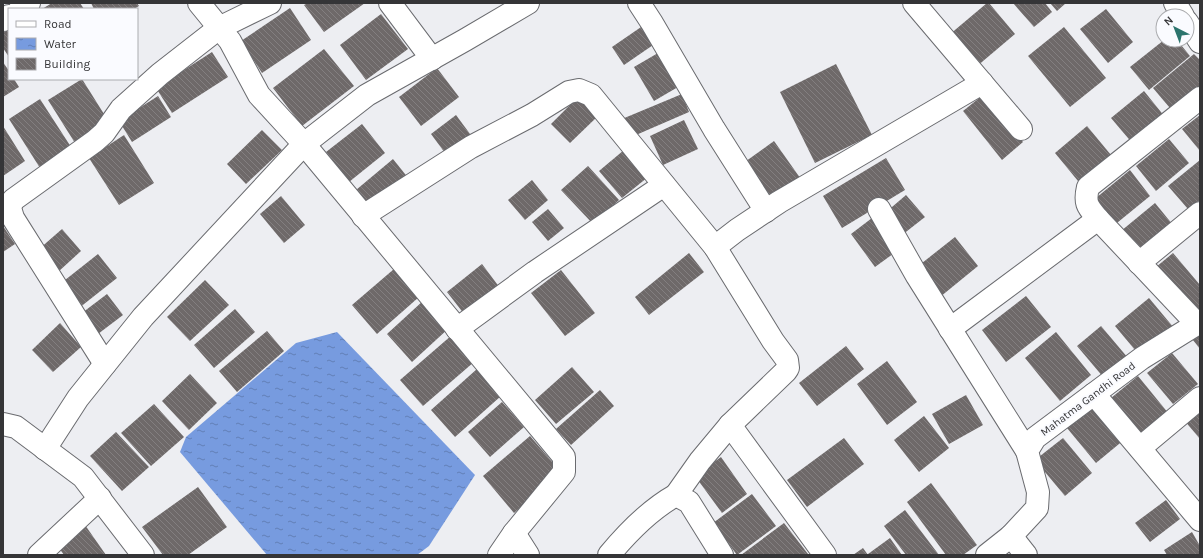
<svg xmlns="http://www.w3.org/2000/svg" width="1203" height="558" viewBox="0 0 1203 558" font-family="Karla,sans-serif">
<defs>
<pattern id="water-ripples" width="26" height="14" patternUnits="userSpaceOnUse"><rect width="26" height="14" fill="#779bdf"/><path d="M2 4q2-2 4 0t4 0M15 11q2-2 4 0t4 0" fill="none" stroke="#627fb6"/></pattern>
<pattern id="building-back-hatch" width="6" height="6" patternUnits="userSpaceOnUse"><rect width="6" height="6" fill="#6e6969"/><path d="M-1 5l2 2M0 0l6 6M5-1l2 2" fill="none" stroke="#837f80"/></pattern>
</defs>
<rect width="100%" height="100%" fill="#edeef2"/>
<polygon fill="url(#water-ripples)" points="337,332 475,475 429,546 417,555 267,555 180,452 186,437 296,343"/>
<g fill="url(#building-back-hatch)">
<polygon points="52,3 80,3 84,9 42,9"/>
<polygon points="91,3 137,3 139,6 134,9 94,9"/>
<polygon points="308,3 365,3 324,32 304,5"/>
<polygon points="987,3 989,3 1015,34 976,67 949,35"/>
<polygon points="1013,3 1045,3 1052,12 1034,27"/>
<polygon points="1050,3 1066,3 1057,11"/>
<polygon points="290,8 311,40 262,73 241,41"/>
<polygon points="1106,9 1133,42 1108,63 1080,29"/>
<polygon points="381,14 408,49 366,80 340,45"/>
<polygon points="644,25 656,43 624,65 612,47"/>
<polygon points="1064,27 1106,78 1070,107 1028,56"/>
<polygon points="9,29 9,57 3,48 3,33"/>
<polygon points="1164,40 1177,40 1190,56 1149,90 1130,67"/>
<polygon points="324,49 354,86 302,126 273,88"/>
<polygon points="212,52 228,77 172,113 156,88"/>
<polygon points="658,53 678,87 654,101 634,67"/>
<polygon points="1194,54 1200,60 1200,94 1175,114 1153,88"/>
<polygon points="3,62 9,71 9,79 14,79 19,87 3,97"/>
<polygon points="836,64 872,135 815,163 780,92"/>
<polygon points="437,68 459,97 421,126 399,97"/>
<polygon points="82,79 109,122 75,143 48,100"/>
<polygon points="1144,91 1165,117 1133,144 1111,118"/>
<polygon points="682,94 689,112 629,138 622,119"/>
<polygon points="983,95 1023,142 1002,160 963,111"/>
<polygon points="158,96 171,117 132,142 119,121"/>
<polygon points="579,96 598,116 570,143 551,124"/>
<polygon points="40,99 71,147 40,168 9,119"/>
<polygon points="456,115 473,138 448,157 431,134"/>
<polygon points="1200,115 1200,151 1182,129"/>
<polygon points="684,120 698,149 663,165 650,136"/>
<polygon points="362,124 385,153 349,182 326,152"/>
<polygon points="3,126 25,161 3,176"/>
<polygon points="1087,126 1111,155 1078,181 1055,153"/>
<polygon points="262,130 282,150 246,184 227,164"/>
<polygon points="124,135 154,183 119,205 89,158"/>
<polygon points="1169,139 1189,163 1156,191 1136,166"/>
<polygon points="774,141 803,182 771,205 742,164"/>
<polygon points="624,150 648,177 622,198 599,171"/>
<polygon points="886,158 905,190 842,228 823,196"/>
<polygon points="393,159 409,179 372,209 356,190"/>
<polygon points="1200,160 1200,200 1188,209 1168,186"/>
<polygon points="588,166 619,200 593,224 561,190"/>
<polygon points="1130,170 1150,196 1112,227 1091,202"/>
<polygon points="532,180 548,200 525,220 508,200"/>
<polygon points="906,195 925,217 902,235 885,213"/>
<polygon points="281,196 305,225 284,243 260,214"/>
<polygon points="1155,203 1173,225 1139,253 1121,231"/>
<polygon points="548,209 564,228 548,241 532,222"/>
<polygon points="872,218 897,251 875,267 851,234"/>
<polygon points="3,226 15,244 3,252"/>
<polygon points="62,229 81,251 58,272 38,250"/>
<polygon points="955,237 978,266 940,297 917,267"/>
<polygon points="689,253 704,272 649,315 635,297"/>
<polygon points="1173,253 1200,285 1200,311 1190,319 1150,272"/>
<polygon points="98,254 117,278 79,308 60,284"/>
<polygon points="482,264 503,292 468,319 447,292"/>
<polygon points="394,269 419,297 377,334 352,305"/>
<polygon points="561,270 595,313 565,336 531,293"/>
<polygon points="205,280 229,305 190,341 167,317"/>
<polygon points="107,294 123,315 98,334 82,313"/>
<polygon points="1026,296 1051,327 1006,362 982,330"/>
<polygon points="1149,298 1174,328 1140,356 1115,326"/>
<polygon points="424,300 449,328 412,362 387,334"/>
<polygon points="235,309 255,332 214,368 194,345"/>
<polygon points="60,323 81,347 53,372 32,350"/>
<polygon points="1101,326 1128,358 1104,378 1077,346"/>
<polygon points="1200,327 1200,349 1189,335"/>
<polygon points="267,331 284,351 237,392 219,371"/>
<polygon points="1056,332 1091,375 1060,401 1025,358"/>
<polygon points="452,335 474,362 423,406 400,380"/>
<polygon points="846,346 864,369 817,406 799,383"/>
<polygon points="1172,353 1198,384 1173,404 1147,373"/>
<polygon points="887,361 917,402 887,425 857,384"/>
<polygon points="572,367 594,392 556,424 535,400"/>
<polygon points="477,369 501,396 455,437 431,410"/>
<polygon points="190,374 217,403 189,430 162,401"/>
<polygon points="1138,376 1169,414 1142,436 1111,398"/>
<polygon points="600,390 614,406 571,445 556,429"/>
<polygon points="966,395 983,425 949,444 932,414"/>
<polygon points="502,402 524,427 490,457 468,432"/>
<polygon points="154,404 184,437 151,466 121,433"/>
<polygon points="1096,404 1125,439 1096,463 1067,428"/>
<polygon points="1200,406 1200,439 1184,420"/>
<polygon points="924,416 949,448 919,472 894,440"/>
<polygon points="116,432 149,467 122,491 90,456"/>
<polygon points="530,436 561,472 514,513 483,476"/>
<polygon points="844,438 864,464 807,507 787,480"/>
<polygon points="1063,438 1092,473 1065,496 1035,460"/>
<polygon points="721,457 747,494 722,513 695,476"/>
<polygon points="931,483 977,545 963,555 946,555 907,502"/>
<polygon points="198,487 227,527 188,555 163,555 142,527"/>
<polygon points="752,494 776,526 737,555 713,523"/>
<polygon points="1166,500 1180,519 1150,542 1135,523"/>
<polygon points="905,510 939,555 906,555 884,526"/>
<polygon points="784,523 808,554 806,555 741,555"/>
<polygon points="85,525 106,555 64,555 57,545"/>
<polygon points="1192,532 1200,546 1200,555 1167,555 1164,550"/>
<polygon points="890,538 902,555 869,555 868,554"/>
<polygon points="863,548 868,555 853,555"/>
</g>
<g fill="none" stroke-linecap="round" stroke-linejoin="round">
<g stroke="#6a6b6f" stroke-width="24">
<g id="street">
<polyline points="199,3 230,41 259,95 304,144 564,457 564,472 514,533 499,555"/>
<polyline points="390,3 432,59"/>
<polyline points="639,3 652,23 714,129 766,211"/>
<polyline points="914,3 1021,129"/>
<polyline points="1175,3 1183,16"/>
<polyline points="20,9 29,3"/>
<polyline points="3,20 9,16"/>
<polyline points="1187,22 1200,42"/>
<polyline points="879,209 917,276 1027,451"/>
<polyline points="363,216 471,147 532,115 569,92 579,90 591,95 715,247 773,341 787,360 788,368 786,371 730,425 700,461 676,495"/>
<polyline points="715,247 737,230 779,202 982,83"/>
<polyline points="1139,263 1200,213"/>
<path d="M 1197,324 L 1098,219 C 1088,207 1084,204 1088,187 L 1200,98"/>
<polyline points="457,329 535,272 664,185"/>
<polyline points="950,329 1098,219"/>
<polyline points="105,364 13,218 10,208 13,200 95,141 104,133 121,109 160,74 219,28 270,3"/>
<polyline points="1094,394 1200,520"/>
<polyline points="3,424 16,427 83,477 143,555"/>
<polyline points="730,425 825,555"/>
<polyline points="1140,448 1200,398"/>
<polyline points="45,449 78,398 143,317 304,144 367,95 465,40 528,3"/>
<polyline points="514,533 528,555"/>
<polyline points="1011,536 1026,555"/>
<polyline points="39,555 100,498"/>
<path d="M 609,555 C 628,532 651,509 676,495 L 689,502 L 722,555"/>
<polyline points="987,555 1011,536 1037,508 1038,492 1027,451 1035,438 1142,358 1200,322"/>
</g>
</g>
<use href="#street" stroke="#fff" stroke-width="22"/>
</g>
<g text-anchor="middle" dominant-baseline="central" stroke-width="4" stroke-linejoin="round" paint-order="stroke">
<g font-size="11" fill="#353537" stroke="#fafbff">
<text transform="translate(1088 399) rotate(-37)">Mahatma Gandhi Road</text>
</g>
</g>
<rect width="1203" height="558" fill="none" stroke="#353537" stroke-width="8"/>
<rect x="8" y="8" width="130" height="72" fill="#fafbff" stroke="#abacaf"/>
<rect x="16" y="21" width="20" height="6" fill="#ffffff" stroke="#abacaf"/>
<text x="44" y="28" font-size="12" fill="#353537">Road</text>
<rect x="16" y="38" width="20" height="12" fill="url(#water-ripples)" stroke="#abacaf"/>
<text x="44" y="48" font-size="12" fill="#353537">Water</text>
<rect x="16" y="58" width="20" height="12" fill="url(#building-back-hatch)" stroke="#abacaf"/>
<text x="44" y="68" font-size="12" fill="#353537">Building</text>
<g transform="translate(1175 28) rotate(318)"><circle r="19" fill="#fafbff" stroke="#abacaf"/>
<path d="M0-3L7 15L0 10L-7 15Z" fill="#2c746d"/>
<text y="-6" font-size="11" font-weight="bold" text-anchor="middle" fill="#353537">N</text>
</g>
</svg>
